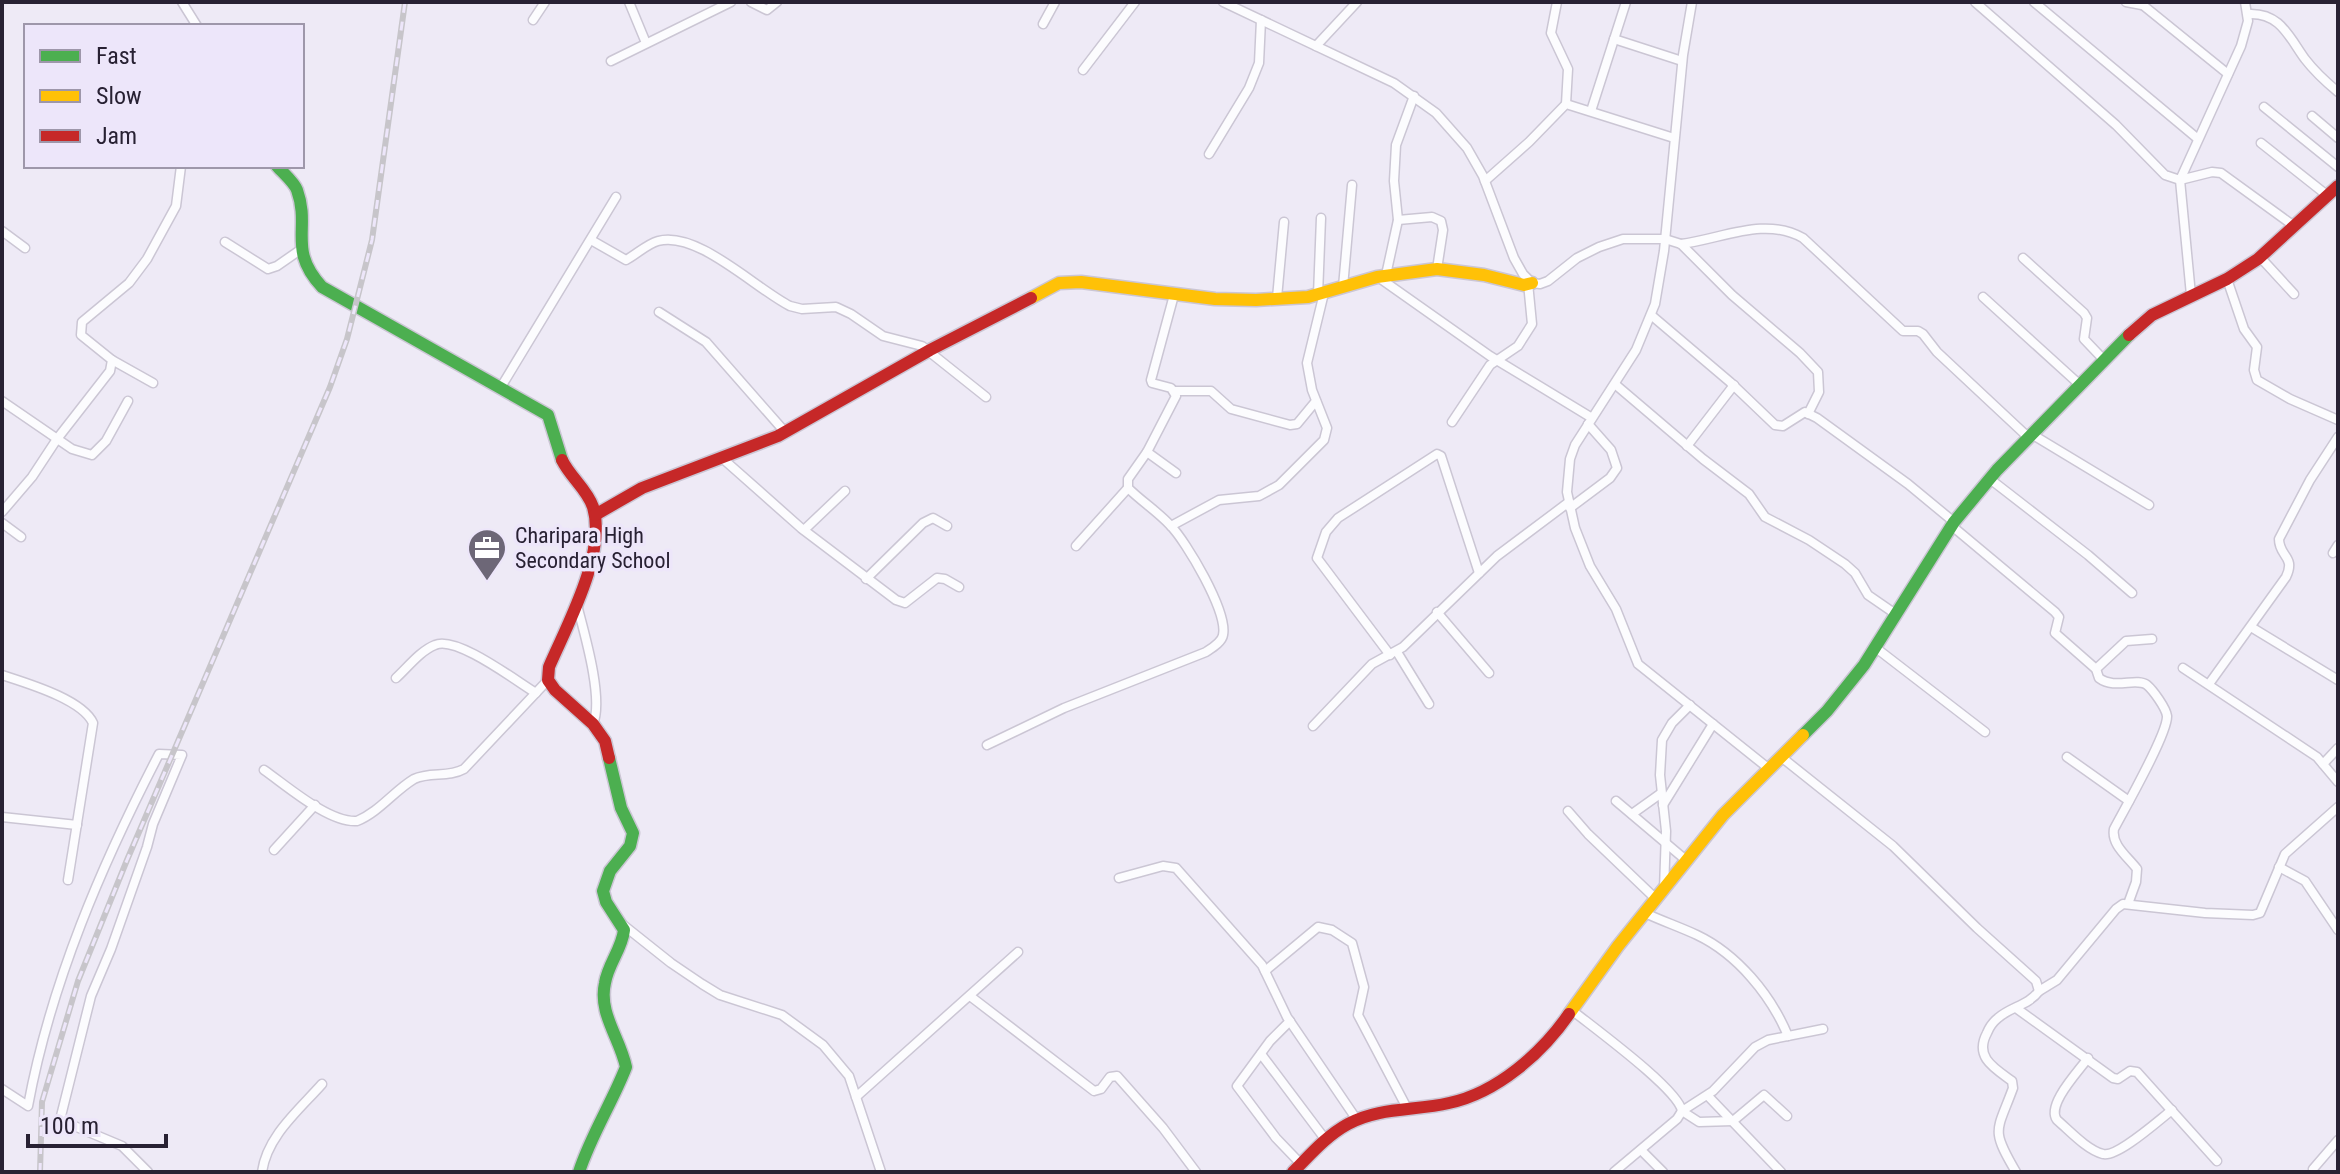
<svg xmlns="http://www.w3.org/2000/svg" width="2340" height="1174" viewBox="0 0 2340 1174" font-family="'Roboto Condensed',sans-serif">
<rect width="100%" height="100%" fill="#eeeaf6"/>
<g fill="none" stroke-linecap="round" stroke-linejoin="round">
<g stroke="#cbc6d4" stroke-width="11">
<g id="street">
<polyline points="182,2 197,26"/>
<polyline points="629,2 646,43"/>
<polyline points="751,2 767,10 777,2"/>
<polyline points="1223,2 1394,83 1436,113 1467,148 1483,176 1514,258 1523,274 1532,283 1540,284 1548,281 1577,258 1599,247 1623,239 1665,239 1681,244 1732,295 1800,353 1818,372 1819,392 1808,414"/>
<polyline points="1557,2 1551,33 1568,69 1566,104"/>
<polyline points="1692,2 1683,55 1664,251 1655,304 1636,350 1575,445 1570,459 1567,492 1575,528 1590,566 1616,609 1638,664 1768,768"/>
<polyline points="1975,2 2116,125 2165,175 2180,180 2212,172 2221,173 2294,226"/>
<polyline points="2034,2 2198,139"/>
<polyline points="2126,2 2142,5"/>
<polyline points="2139,2 2228,74"/>
<path d="M 2248,14 C 2280,12 2289,37 2305,59 C 2315,72 2326,82 2338,92"/>
<polyline points="533,20 545,2"/>
<polyline points="1043,24 1055,2"/>
<polyline points="1614,39 1682,61"/>
<polyline points="1316,46 1357,2"/>
<polyline points="611,61 731,2"/>
<polyline points="1083,70 1135,2"/>
<polyline points="2264,107 2338,167"/>
<polyline points="1591,111 1626,2"/>
<polyline points="2312,116 2338,138"/>
<polyline points="2261,143 2328,196"/>
<polyline points="1209,154 1249,88 1259,63 1261,20"/>
<polyline points="1485,181 1529,142 1566,104 1674,138"/>
<polyline points="1398,220 1432,217 1441,221 1443,230 1437,269"/>
<polyline points="2,231 25,248"/>
<path d="M 591,240 L 626,260 C 637,254 647,244 658,241 C 697,230 756,289 790,306 L 802,309 L 836,307 L 851,314 L 883,336 L 922,346 L 986,397"/>
<polyline points="225,242 268,269 277,266 300,250"/>
<path d="M 1681,244 C 1722,239 1764,216 1803,238 L 1903,331 L 1918,331 L 1923,334 L 1937,352 L 2029,438"/>
<polyline points="2260,257 2294,294"/>
<polyline points="2023,258 2084,313 2087,318 2084,339 2104,360"/>
<polyline points="1386,275 1398,220 1394,181 1396,145 1414,96"/>
<polyline points="1378,277 1490,356 1592,418"/>
<polyline points="2227,279 2244,329 2257,347 2254,370 2257,380 2290,399 2338,420"/>
<polyline points="1343,287 1352,185"/>
<polyline points="1318,295 1321,218"/>
<polyline points="2191,295 2180,180 2241,46 2248,21 2245,2"/>
<polyline points="1983,297 2080,385"/>
<polyline points="1277,298 1284,222"/>
<polyline points="659,312 706,342 785,432"/>
<polyline points="1651,315 1730,382 1775,425 1783,426 1805,412 1817,418 1908,484 1954,522"/>
<polyline points="112,360 153,383"/>
<polyline points="1616,385 1703,459 1749,494 1765,517 1809,540 1845,564 1855,573 1868,595 1897,615"/>
<polyline points="501,387 616,197"/>
<polyline points="1174,391 1211,391 1231,409 1290,425 1297,424 1316,401"/>
<polyline points="2,401 72,449 92,455 106,441 128,401"/>
<polyline points="1452,422 1490,365 1518,346 1532,324 1528,283"/>
<polyline points="2033,435 2149,505"/>
<polyline points="1687,446 1734,385"/>
<polyline points="1147,452 1176,473"/>
<polyline points="722,458 801,528 896,600 905,603 937,578 945,579 959,587"/>
<polyline points="1990,479 2088,555 2132,593"/>
<polyline points="1570,508 1610,478 1617,468 1611,450 1588,424"/>
<polyline points="2,512 32,477 57,439 110,371 112,360 81,335 82,322 129,283 147,259 176,206 181,166"/>
<polyline points="2,523 21,537"/>
<polyline points="1171,526 1219,500 1259,496 1279,485 1324,440 1327,428 1312,390 1307,363 1324,293"/>
<path d="M 1952,526 L 2055,612 L 2059,617 L 2055,633 L 2096,669 L 2099,678 C 2115,690 2136,677 2147,685 C 2153,690 2166,708 2167,716 C 2168,733 2124,810 2114,829 C 2111,845 2128,857 2137,869 L 2136,882 L 2128,904"/>
<polyline points="804,530 845,491"/>
<polyline points="1076,546 1128,488"/>
<polyline points="2333,553 2338,545"/>
<polyline points="866,579 923,523 933,518 947,526"/>
<path d="M 577,605 C 584,632 604,699 593,724"/>
<polyline points="1437,612 1489,673"/>
<polyline points="2251,627 2338,680"/>
<polyline points="1876,648 1985,732"/>
<polyline points="1397,652 1429,704"/>
<polyline points="1390,655 1317,558 1326,532 1338,518 1437,454 1441,456 1479,573"/>
<polyline points="2183,668 2317,757 2338,782"/>
<polyline points="2096,669 2126,641 2152,639"/>
<path d="M 2,675 C 26,683 82,699 93,723 L 68,880"/>
<path d="M 396,678 C 408,667 420,651 435,645 C 456,635 516,681 536,693"/>
<path d="M 2209,684 L 2286,577 C 2296,556 2279,557 2279,539 L 2310,480 L 2338,437"/>
<polyline points="1313,726 1372,664 1403,647 1497,556 1569,502"/>
<path d="M 987,745 L 1064,708 L 1206,652 C 1212,648 1222,642 1223,635 C 1228,612 1186,541 1170,525 C 1157,511 1141,501 1128,488 L 1128,479 L 1147,452 L 1176,396 L 1171,388 L 1152,383 L 1151,380 L 1174,295"/>
<path d="M 1780,756 L 1893,846 L 1977,928 L 2036,981 L 2039,991 C 2029,1005 2010,1007 1998,1018 C 1993,1022 1989,1028 1987,1033 C 1974,1057 1994,1068 2012,1081 L 2013,1088 C 1997,1132 1990,1128 2016,1172"/>
<polyline points="2067,757 2129,801"/>
<polyline points="2323,764 2338,748"/>
<path d="M 264,770 C 287,786 329,823 357,821 C 379,812 394,791 414,779 C 430,771 448,778 464,769 L 548,680"/>
<polyline points="1616,801 1687,861"/>
<polyline points="1663,805 1713,724"/>
<polyline points="1568,811 1588,834 1657,900"/>
<polyline points="1632,814 1660,794"/>
<polyline points="2,817 77,825"/>
<polyline points="274,850 315,805"/>
<polyline points="2279,867 2305,881 2338,930"/>
<polyline points="1119,878 1163,866 1176,868 1262,965 1287,1017 1357,1120"/>
<polyline points="1664,890 1666,831 1660,775 1662,740 1672,723 1690,705"/>
<path d="M 1645,913 C 1662,921 1680,927 1697,935 C 1737,954 1771,995 1788,1036"/>
<polyline points="622,924 671,963 702,984 720,995 782,1015 823,1045 849,1076 881,1172"/>
<polyline points="1265,971 1318,927 1332,930 1352,943 1364,987 1358,1015 1407,1108"/>
<polyline points="2039,991 2057,980 2116,909 2123,904 2205,913 2253,915 2260,913 2285,854 2338,807"/>
<polyline points="970,996 1094,1091 1101,1089 1110,1077 1117,1076 1163,1128 1196,1172"/>
<polyline points="2016,1008 2113,1078 2118,1079 2130,1071 2137,1072 2217,1161"/>
<path d="M 1573,1011 C 1594,1028 1678,1089 1682,1111 L 1677,1119 L 1614,1172"/>
<polyline points="1290,1021 1270,1041 1237,1086 1276,1138 1300,1163"/>
<polyline points="1261,1054 1325,1139"/>
<path d="M 2088,1058 C 2078,1072 2046,1105 2057,1120 C 2070,1131 2087,1150 2103,1154 C 2117,1158 2159,1120 2172,1110"/>
<path d="M 2,1089 L 28,1106 C 51,982 102,864 159,754 L 182,755 L 153,824 L 147,847 L 111,949 L 91,996 L 60,1120 L 122,1146 L 148,1172"/>
<polyline points="1708,1096 1781,1172"/>
<polyline points="856,1097 1018,952"/>
<polyline points="1787,1116 1764,1095 1733,1121 1699,1122 1682,1111 1713,1091 1755,1047 1768,1040 1823,1029"/>
<polyline points="1641,1150 1663,1172"/>
<polyline points="2313,1169 2338,1140"/>
<path d="M 262,1172 C 267,1136 299,1110 322,1084"/>
</g>
</g>
<g stroke="#cbc6d4" stroke-width="15">
<g id="fast">
<path d="M 277,166 C 283,173 294,182 297,190 C 311,229 287,249 322,287 L 548,415 L 562,460"/>
<polyline points="1803,735 1827,711 1864,665 1954,522 1997,470 2129,335"/>
<path d="M 579,1172 C 591,1135 612,1103 626,1067 C 620,1038 598,1013 605,983 C 608,964 622,949 624,930 L 606,902 L 603,891 L 610,871 L 630,846 L 633,833 L 621,808 L 609,758"/>
</g>
</g>
<g stroke="#cbc6d4" stroke-width="15">
<g id="slow">
<polyline points="1031,298 1059,283 1081,282 1215,299 1256,300 1308,297 1377,277 1437,269 1484,275 1524,285 1532,283"/>
<polyline points="1569,1014 1618,946 1723,815 1803,735"/>
</g>
</g>
<g stroke="#cbc6d4" stroke-width="15">
<g id="jam">
<polyline points="2129,335 2152,315 2227,279 2258,259 2338,186"/>
<path d="M 562,460 C 570,477 587,489 593,507 C 607,553 567,625 549,667 L 548,680 L 555,690 L 593,724 L 605,741 L 609,758"/>
<polyline points="595,515 642,488 778,436 930,350 1031,298"/>
<path d="M 1293,1172 C 1310,1155 1326,1136 1348,1124 C 1379,1107 1415,1111 1449,1103 C 1497,1093 1542,1053 1569,1014"/>
</g>
</g>
<use href="#street" stroke="#fcfcfe" stroke-width="8"/>
<use href="#fast" stroke="#4caf50" stroke-width="12"/>
<use href="#slow" stroke="#ffc107" stroke-width="12"/>
<use href="#jam" stroke="#c62828" stroke-width="12"/>
<g stroke="#c7c5ca" stroke-width="6">
<polyline id="rail" points="40,1172 42,1102 78,981 127,860 330,387 347,339 372,240 405,2"/>
</g>
<use href="#rail" stroke="#ede6fa" stroke-width="3" stroke-dasharray="9" stroke-linecap="butt"/>
</g>
<defs>
<g id="office-pin" transform="scale(2)"><path d="M0 17L-7.5 6A9.5 9.5 0 1 1 7.5 6Z" fill="#6d6777" stroke="#ede6fa"/><path d="M-6-3h4V-5.5h4V-3h4V5H-6ZM-1-4.5V-3h2v-1.5ZM-6 0V1H6V0Z" fill="#fff"/></g>
</defs>
<g fill-rule="evenodd">
<use href="#office-pin" x="487" y="548"/>
</g>
<g text-anchor="middle" dominant-baseline="central" stroke-width="7" stroke-linejoin="round" paint-order="stroke">
<g font-size="22" fill="#282133" stroke="#ede6fa" text-anchor="start">
<text x="515" y="535">Charipara High<tspan x="515" dy="25">Secondary School</tspan></text>
</g>
</g>
<rect width="2340" height="1174" fill="none" stroke="#282133" stroke-width="8"/>
<rect x="24" y="24" width="280" height="144" fill="#ede6fa" stroke="#9e97aa" stroke-width="2"/>
<rect x="40" y="50" width="40" height="12" fill="#4caf50" stroke="#9e97aa" stroke-width="2"/>
<text x="96" y="64" font-size="24" fill="#282133">Fast</text>
<rect x="40" y="90" width="40" height="12" fill="#ffc107" stroke="#9e97aa" stroke-width="2"/>
<text x="96" y="104" font-size="24" fill="#282133">Slow</text>
<rect x="40" y="130" width="40" height="12" fill="#c62828" stroke="#9e97aa" stroke-width="2"/>
<text x="96" y="144" font-size="24" fill="#282133">Jam</text>
<path d="M28 1134v12h138v-12" fill="none" stroke="#282133" stroke-width="4"/>
<text x="40" y="1134" font-size="24" fill="#282133" stroke="#ede6fa" stroke-width="6" paint-order="stroke">100 m</text>
</svg>
